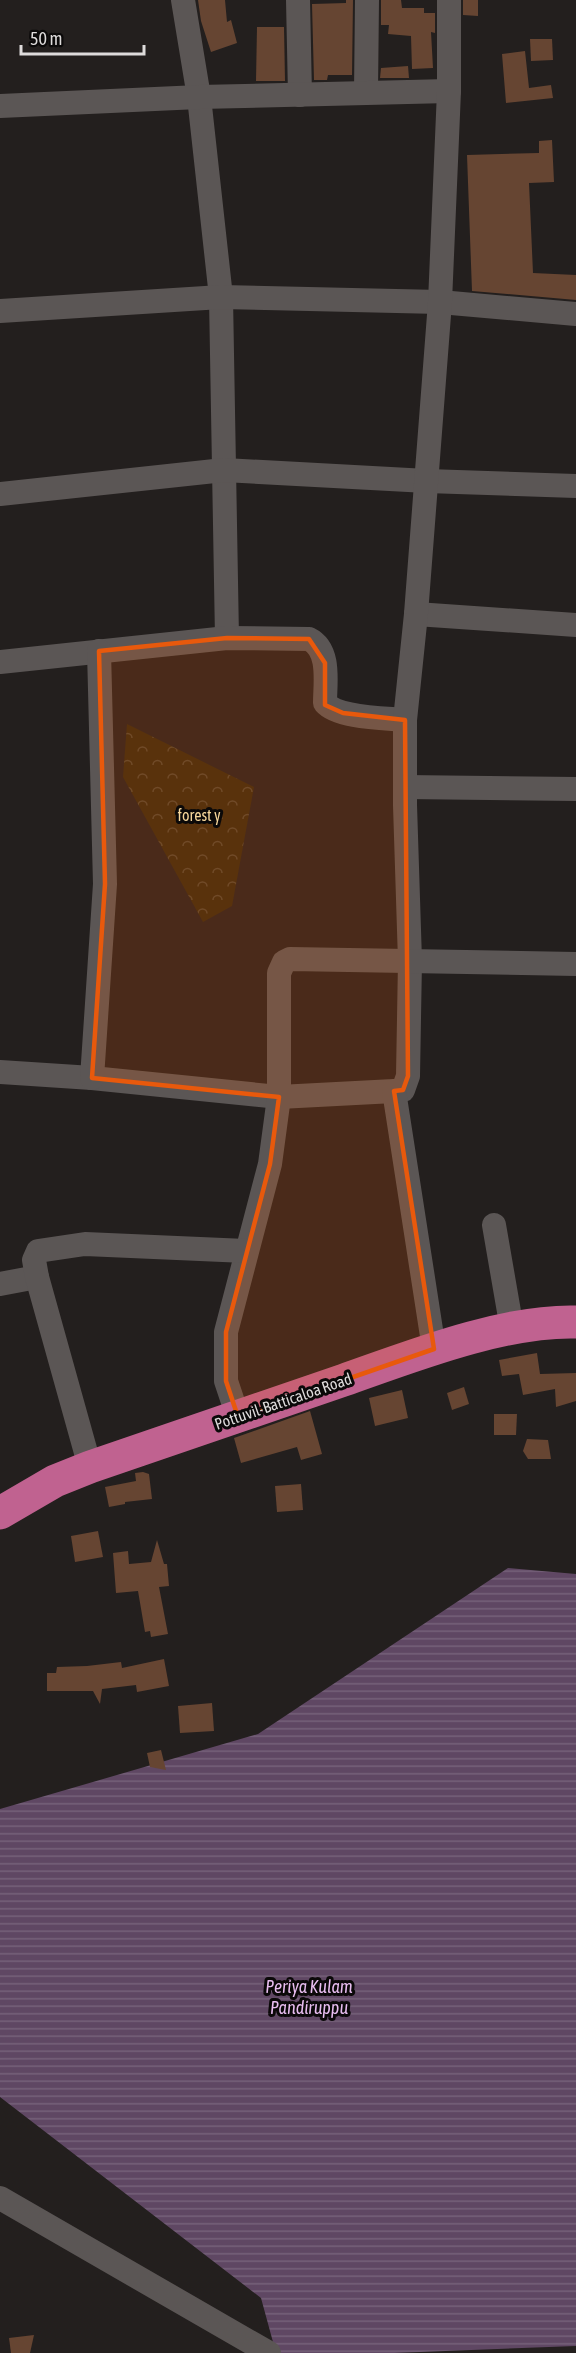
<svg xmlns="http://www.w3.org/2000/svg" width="576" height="2353" viewBox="0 0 576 2353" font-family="'Asap Condensed',sans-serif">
<defs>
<pattern id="forest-crowns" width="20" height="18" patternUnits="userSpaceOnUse" patternTransform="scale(1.5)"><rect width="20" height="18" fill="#36280d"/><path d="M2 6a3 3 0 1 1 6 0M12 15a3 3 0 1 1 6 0" fill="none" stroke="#534730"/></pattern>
<pattern id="water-rules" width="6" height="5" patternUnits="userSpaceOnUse" patternTransform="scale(1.5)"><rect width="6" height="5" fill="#5f4763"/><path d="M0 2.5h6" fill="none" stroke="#766179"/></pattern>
</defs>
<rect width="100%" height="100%" fill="#231f1e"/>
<polygon fill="url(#forest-crowns)" points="127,724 254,787 232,906 203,922 123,777"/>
<polygon fill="url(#water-rules)" points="508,1568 576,1574 576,2346 394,2353 276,2353 261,2298 0,2097 0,1809 258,1734"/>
<g fill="#664532">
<polygon points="198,0 225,0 227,22 231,20 237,43 211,52 201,21"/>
<polygon points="346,0 353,0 352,75 328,75 327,80 314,80 312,4 346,3"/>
<polygon points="381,0 401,0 402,8 424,8 424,13 435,13 435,33 431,32 433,68 412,69 411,36 388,34 389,25 381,25"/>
<polygon points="463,0 478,0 478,16 463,15"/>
<polygon points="257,27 284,27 285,81 256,81"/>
<polygon points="530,39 552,39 553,60 531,61"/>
<polygon points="525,51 529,88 551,85 553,98 506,103 502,54"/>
<polygon points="408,66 409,78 380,78 381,68"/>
<polygon points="552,140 554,182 529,183 533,273 576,275 576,300 472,291 467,155 539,153 539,141"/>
<polygon points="537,1353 540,1374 576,1373 576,1401 556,1407 555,1389 523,1395 519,1374 502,1376 499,1360"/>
<polygon points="464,1387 469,1404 452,1410 447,1393"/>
<polygon points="402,1390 408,1418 375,1426 369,1398"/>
<polygon points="310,1411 322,1454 301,1460 297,1447 241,1463 234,1438"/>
<polygon points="494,1414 517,1414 516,1435 494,1435"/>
<polygon points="527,1439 548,1440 551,1459 528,1459 523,1451"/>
<polygon points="143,1472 149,1474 152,1499 125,1502 125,1504 109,1507 105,1487 136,1481 135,1473"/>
<polygon points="301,1484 303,1510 277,1512 275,1486"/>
<polygon points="98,1531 103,1557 75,1562 71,1536"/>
<polygon points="157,1540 164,1564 167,1564 169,1586 159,1587 168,1634 151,1637 150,1631 145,1632 138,1591 116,1593 113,1553 128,1551 129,1564 151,1562"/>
<polygon points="164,1659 169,1686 137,1692 136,1685 102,1689 100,1704 93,1691 47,1691 47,1673 56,1673 57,1667 87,1666 121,1662 122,1668"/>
<polygon points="212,1703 214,1731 180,1733 178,1706"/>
<polygon points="161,1750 166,1770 150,1767 147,1753"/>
<polygon points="34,2335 30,2353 11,2353 9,2338"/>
</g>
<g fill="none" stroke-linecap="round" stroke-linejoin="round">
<g stroke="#5b5655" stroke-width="24">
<polyline points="183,0 199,97 221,297 227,638"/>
<polyline points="298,0 300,95"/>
<polyline points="366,92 367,0"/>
<polyline points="0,106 199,97 449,91"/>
<polyline points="0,311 221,297 440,302 576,314"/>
<polyline points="0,494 224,470 427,481 576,486"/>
<polyline points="416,614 576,625"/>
<path d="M 0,662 L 227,638 L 309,639 C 331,650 325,683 325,703 C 338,718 385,718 405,720"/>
<polyline points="405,787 576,789"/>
<polyline points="0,1072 92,1078 279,1097 394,1091 403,1090 408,1076 410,961 405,805 405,720 416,614 440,302 449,91 449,0"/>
<polyline points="92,1078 105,884 99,651"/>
<polyline points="394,1091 434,1349"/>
<polyline points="494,1225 512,1329"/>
<polyline points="0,1284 37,1277"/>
<polyline points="238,1417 226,1381 226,1332 270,1164 279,1097 279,973 284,962 290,959 576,964"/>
<polyline points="90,1467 37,1277 34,1260 38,1251 85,1244 246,1251"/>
<polyline points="0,2198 269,2353"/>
</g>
<path stroke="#c06290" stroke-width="33" d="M 0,1513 L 55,1481 L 90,1467 C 175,1438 259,1409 344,1380 C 412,1356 504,1320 576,1322"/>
</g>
<path fill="#e8590c" fill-opacity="0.2" stroke="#e8590c" stroke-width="4.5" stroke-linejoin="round" d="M 227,638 L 309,639 L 325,663 L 325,705 L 343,713 L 405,720 L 408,1076 L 403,1090 L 394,1091 L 434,1349 L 238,1417 L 226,1381 L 226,1332 L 270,1164 L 279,1097 L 92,1078 L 105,884 L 99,651 Z"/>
<g text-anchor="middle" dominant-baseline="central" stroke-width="6" stroke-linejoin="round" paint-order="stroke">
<g font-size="16" fill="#f7d79b" stroke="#0b0909">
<text x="199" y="815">forest y</text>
</g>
<g font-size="16" fill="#dedbdb" stroke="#0b0909">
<text transform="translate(283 1401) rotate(-19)">Pottuvil-Batticaloa Road</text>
</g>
<g font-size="18" font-style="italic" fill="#e8bdf0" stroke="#0b0909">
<text x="309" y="1986">Periya Kulam<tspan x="309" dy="21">Pandiruppu</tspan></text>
</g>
</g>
<path d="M21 45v9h123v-9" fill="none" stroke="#dedbdb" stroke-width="3"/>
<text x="30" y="45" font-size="18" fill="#dedbdb" stroke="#0b0909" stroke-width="4.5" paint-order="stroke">50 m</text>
</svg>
